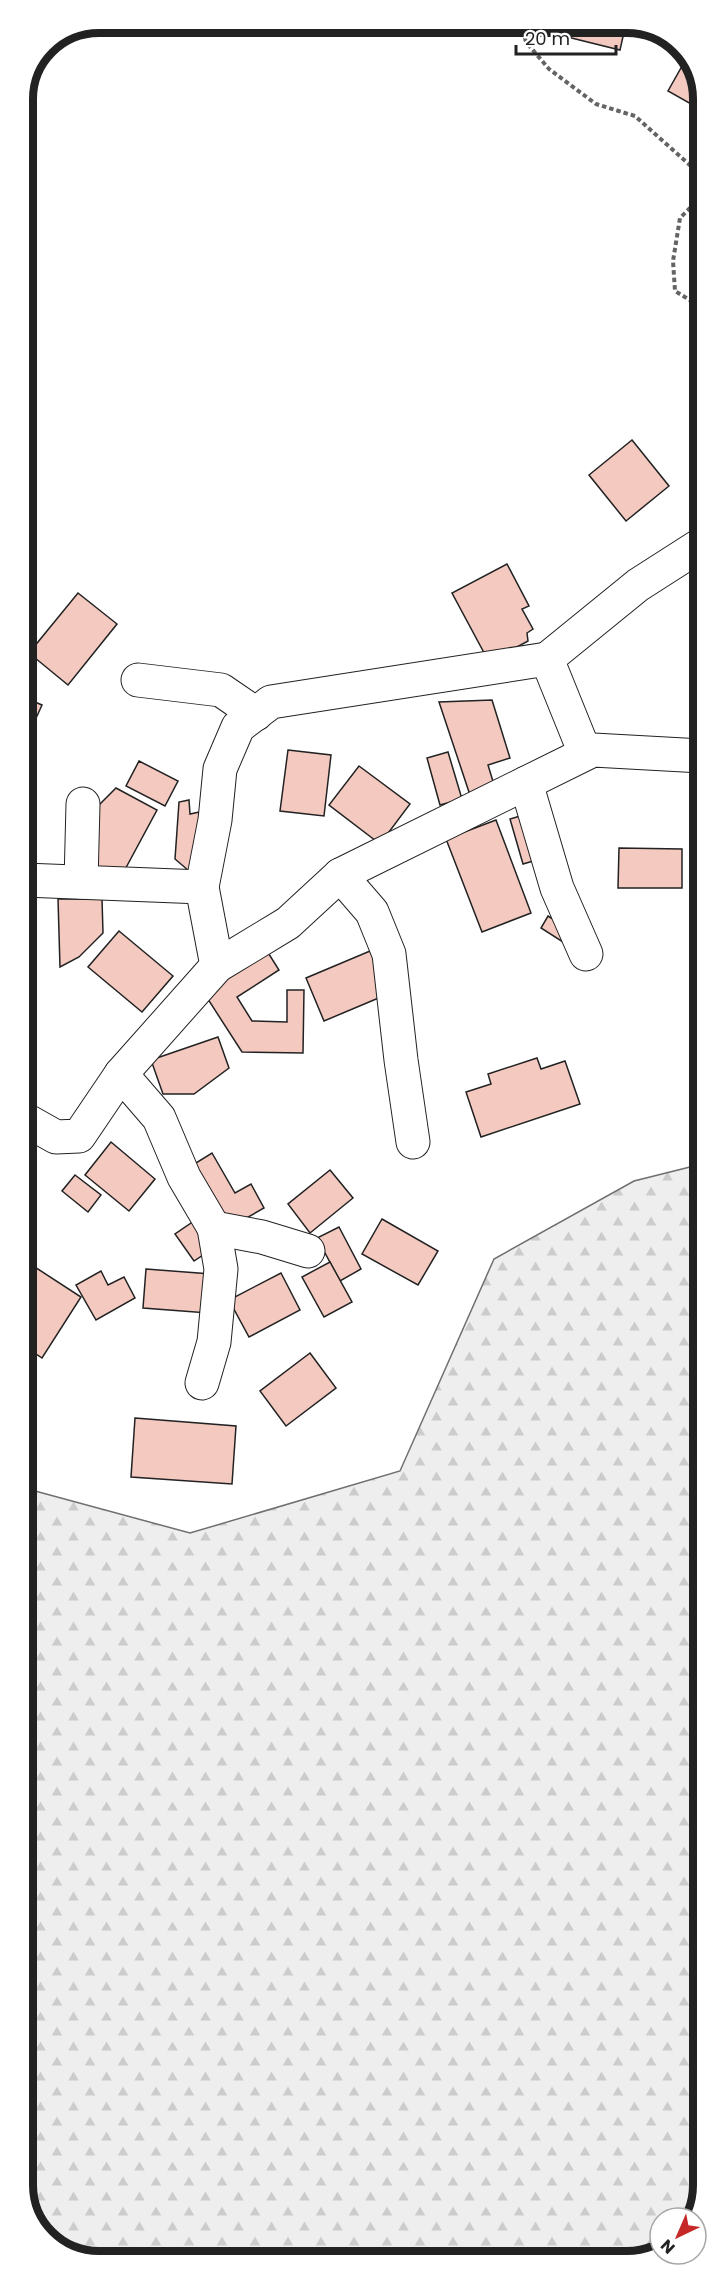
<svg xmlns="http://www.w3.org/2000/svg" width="726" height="2284" viewBox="0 0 726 2284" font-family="Poppins,sans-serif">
<defs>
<pattern id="forest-firs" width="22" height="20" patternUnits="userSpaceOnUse" patternTransform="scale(1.5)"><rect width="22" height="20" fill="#eee"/><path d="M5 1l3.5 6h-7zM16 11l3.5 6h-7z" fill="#ccc"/></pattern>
</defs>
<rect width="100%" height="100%" fill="#fff"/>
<polygon fill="url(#forest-firs)" stroke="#6f6f6f" stroke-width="1.5" points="702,1164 703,2185 692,2218 660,2218 660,2250 646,2259 94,2261 49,2243 25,2204 24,1488 190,1533 400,1471 494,1259 634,1181"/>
<g fill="#f3c9c0" stroke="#222" stroke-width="1.5">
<polygon points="541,23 626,23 620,50 539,30"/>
<polygon points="644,28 677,41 701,80 701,85 691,104 668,91 686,59 641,34"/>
<polygon points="632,440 669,486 626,521 589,475"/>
<polygon points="507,564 529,606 522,609 533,629 527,633 528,641 489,662 452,593"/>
<polygon points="78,593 117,624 68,685 29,653"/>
<polygon points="23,697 42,705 23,747"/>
<polygon points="492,700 510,758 488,765 495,788 470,795 439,702"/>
<polygon points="288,750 331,755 324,816 280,811"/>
<polygon points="448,752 462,799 440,805 427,758"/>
<polygon points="139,761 178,781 165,806 126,786"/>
<polygon points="359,766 410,804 380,844 329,805"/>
<polygon points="116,788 157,810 122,875 93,873 93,811"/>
<polygon points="189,800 190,814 204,811 189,871 175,859 179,802"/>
<polygon points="527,814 540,859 523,864 510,819"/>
<polygon points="496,820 531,913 482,932 446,839"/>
<polygon points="702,828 702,857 694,855"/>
<polygon points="619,848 682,849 682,888 618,888"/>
<polygon points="58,899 102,899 103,933 79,957 60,967"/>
<polygon points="548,916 573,932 566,944 541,928"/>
<polygon points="119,931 173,976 142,1012 88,967"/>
<polygon points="267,951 279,970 237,997 252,1021 287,1022 287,990 304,990 303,1053 242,1052 204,993"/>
<polygon points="370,951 388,994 324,1021 306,978"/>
<polygon points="218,1037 229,1068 194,1094 163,1094 151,1060"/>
<polygon points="537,1058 541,1069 565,1061 580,1104 481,1137 466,1092 491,1084 488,1074"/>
<polygon points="111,1142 155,1179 129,1211 85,1175"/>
<polygon points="212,1153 235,1193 251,1184 264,1208 236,1224 221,1217 191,1166"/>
<polygon points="330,1170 353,1198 310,1233 288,1204"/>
<polygon points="75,1175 101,1195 88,1212 62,1191"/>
<polygon points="197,1219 215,1247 194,1261 175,1234"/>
<polygon points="382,1219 438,1251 418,1285 362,1254"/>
<polygon points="339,1227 361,1269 340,1281 317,1238"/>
<polygon points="24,1260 81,1297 42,1358 24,1346"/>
<polygon points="330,1262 352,1302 324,1317 302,1277"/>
<polygon points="146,1269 211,1274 208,1313 143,1308"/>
<polygon points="101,1271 108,1285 124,1277 135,1298 96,1320 76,1285"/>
<polygon points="281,1273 300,1310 249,1337 229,1300"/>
<polygon points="310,1353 336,1388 286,1426 260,1391"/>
<polygon points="135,1418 236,1426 232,1484 131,1477"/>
</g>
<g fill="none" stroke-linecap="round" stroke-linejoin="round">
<g stroke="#222" stroke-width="35">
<g id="minor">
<polyline points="547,659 638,585 702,544"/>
<polyline points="138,680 221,690 256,714"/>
<polyline points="526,783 557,888 586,954"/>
<polyline points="340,875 372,912 389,954 401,1060 413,1142"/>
<polyline points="24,880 202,887 217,966"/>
<polyline points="81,882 83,804"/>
<polyline points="202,887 215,820 220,769 238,727 271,702 547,659 585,753"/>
<polyline points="24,1119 56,1137 79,1136 121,1074"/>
<polyline points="214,1228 262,1237 308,1251"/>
<polyline points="202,1383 214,1342 221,1269 214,1228 184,1177 159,1118 121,1074 217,966 288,923 340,875 593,750 702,756"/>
</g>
</g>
<g stroke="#646464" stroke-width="4" stroke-dasharray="4.5 3" stroke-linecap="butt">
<polyline points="521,23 526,42 549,69 596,104 635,116 701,175"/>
<polyline points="701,197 680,218 673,261 675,291 701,307"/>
</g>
<use href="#minor" stroke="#fff" stroke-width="33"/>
</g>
<path d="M0 0H726V2284H0ZM99 33H627A66 66 0 0 1 693 99V2185A66 66 0 0 1 627 2251H99A66 66 0 0 1 33 2185V99A66 66 0 0 1 99 33Z" fill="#fff" fill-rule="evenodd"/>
<path fill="none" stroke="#222" stroke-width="8" d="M99 33H627A66 66 0 0 1 693 99V2185A66 66 0 0 1 627 2251H99A66 66 0 0 1 33 2185V99A66 66 0 0 1 99 33Z"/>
<g transform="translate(678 2236) rotate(224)"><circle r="28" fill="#ffffff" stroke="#a7a7a7" stroke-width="1.5"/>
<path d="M0-4.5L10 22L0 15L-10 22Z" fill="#c62828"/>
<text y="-9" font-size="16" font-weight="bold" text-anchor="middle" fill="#222222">N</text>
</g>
<path d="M516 45v9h100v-9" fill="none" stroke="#222222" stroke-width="3"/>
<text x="525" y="45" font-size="18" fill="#222222" stroke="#ffffff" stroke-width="4.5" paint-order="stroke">20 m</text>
</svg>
